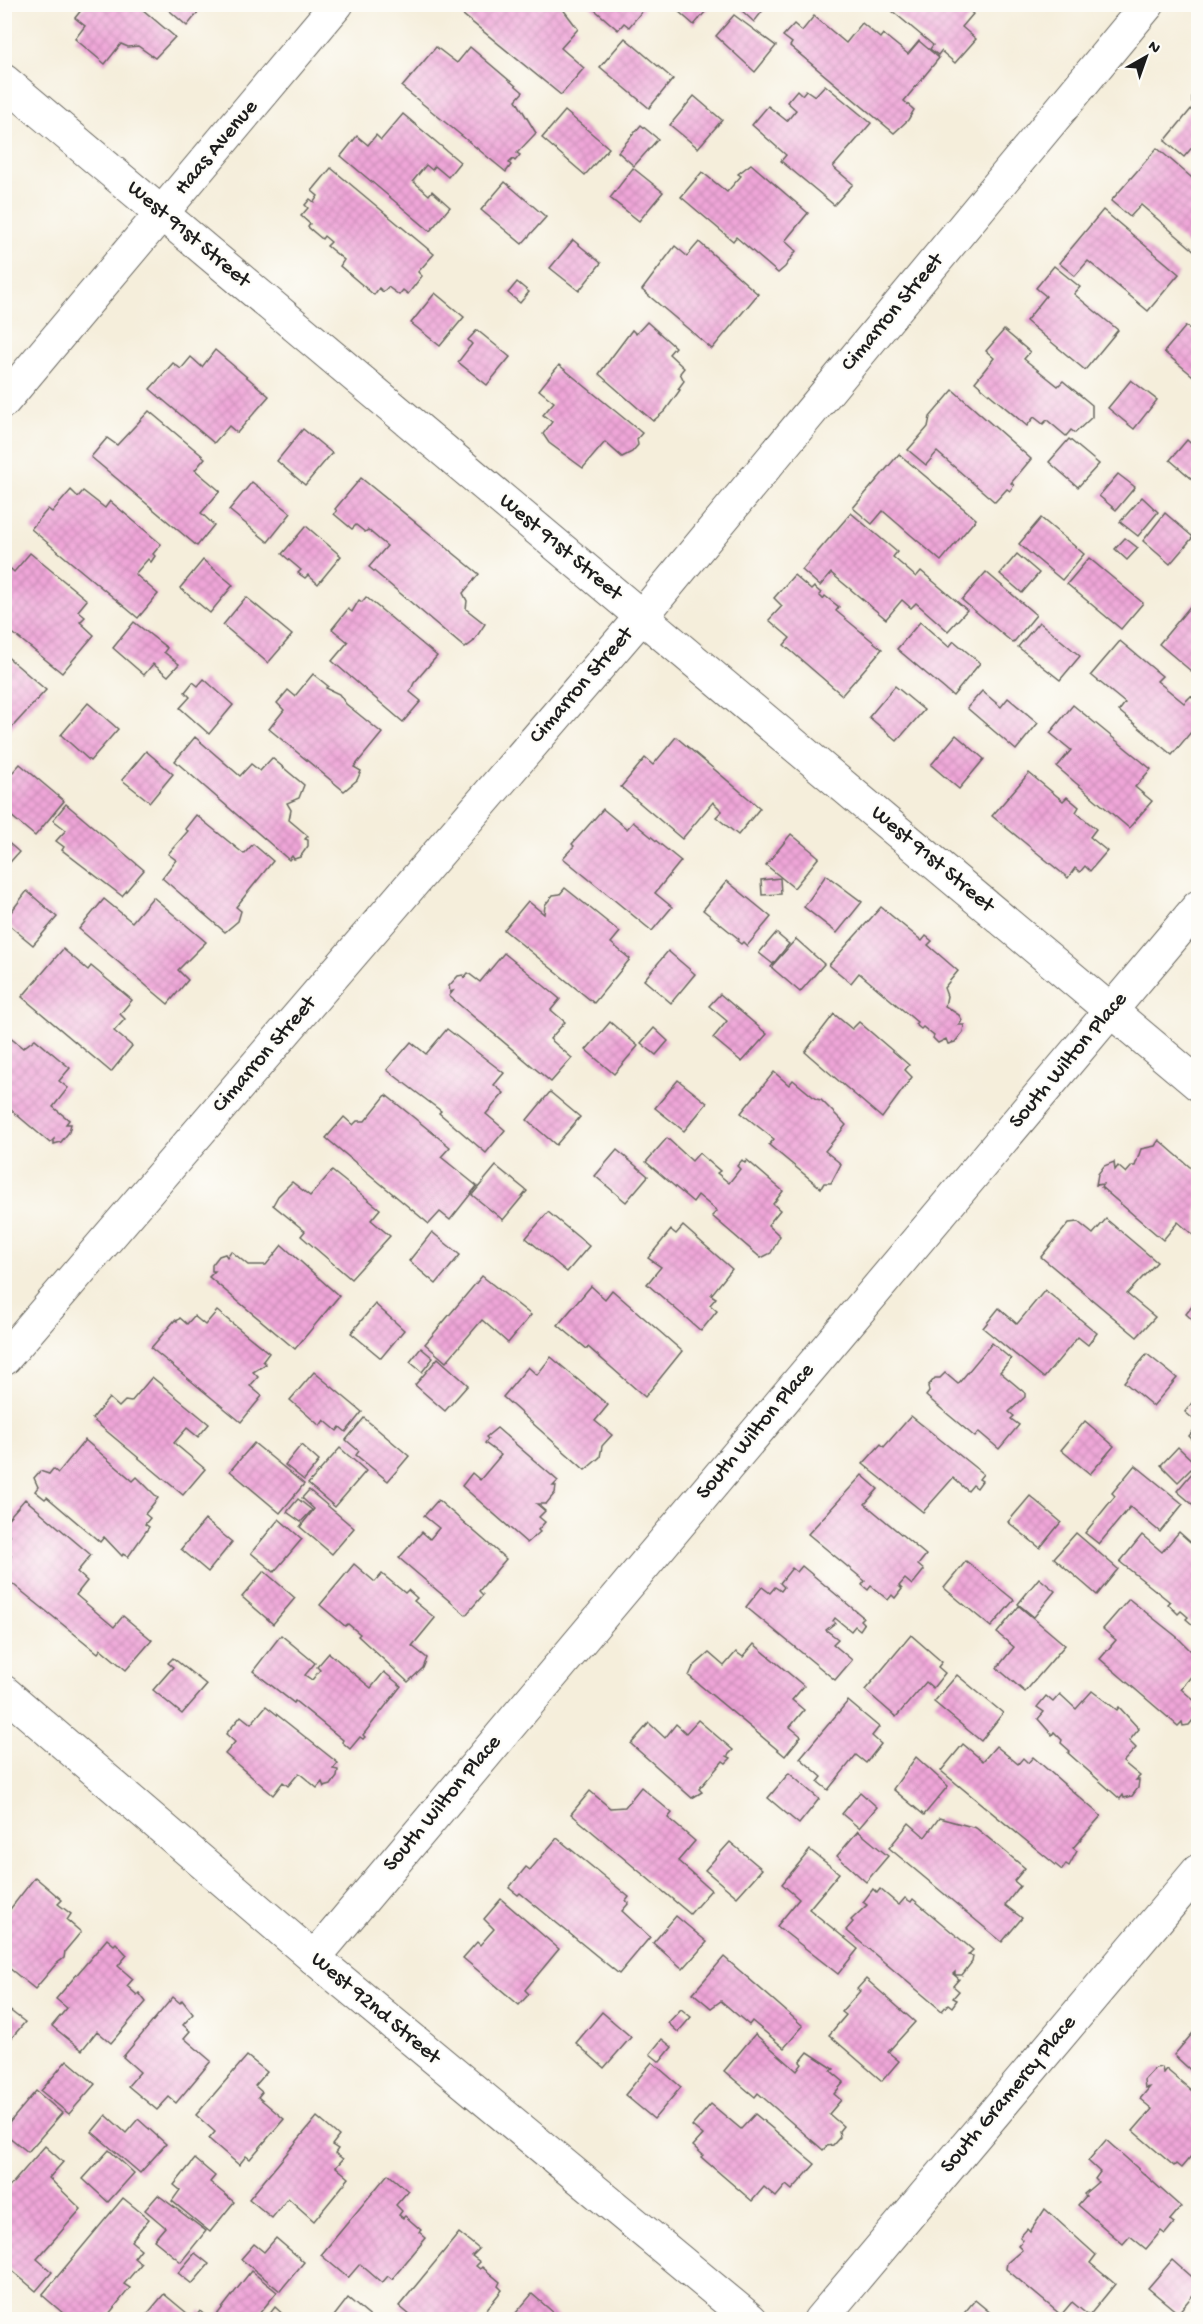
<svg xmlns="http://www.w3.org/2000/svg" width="1203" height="2324" viewBox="0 0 1203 2324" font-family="'Gochi Hand',sans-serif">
<defs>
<pattern id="building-cross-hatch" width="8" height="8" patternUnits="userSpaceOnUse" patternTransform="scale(1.5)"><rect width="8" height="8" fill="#efa6d8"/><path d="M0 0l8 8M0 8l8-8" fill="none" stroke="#cc8eb9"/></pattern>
</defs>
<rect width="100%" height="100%" fill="#fdfcf7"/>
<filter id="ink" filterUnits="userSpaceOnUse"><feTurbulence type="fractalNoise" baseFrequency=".0167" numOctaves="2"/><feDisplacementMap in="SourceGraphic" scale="12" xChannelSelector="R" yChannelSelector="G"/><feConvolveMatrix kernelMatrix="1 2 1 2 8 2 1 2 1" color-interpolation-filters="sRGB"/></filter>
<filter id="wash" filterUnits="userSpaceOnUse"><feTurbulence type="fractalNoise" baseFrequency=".008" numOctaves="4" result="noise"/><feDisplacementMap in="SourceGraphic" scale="24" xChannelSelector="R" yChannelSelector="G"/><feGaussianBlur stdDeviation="1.35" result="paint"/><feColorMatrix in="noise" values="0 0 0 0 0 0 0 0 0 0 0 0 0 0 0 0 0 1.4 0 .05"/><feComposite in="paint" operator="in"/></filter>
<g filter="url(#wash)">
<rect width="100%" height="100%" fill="#f5eedb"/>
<g id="blocks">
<g fill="url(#building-cross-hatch)">
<polygon points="86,4 136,4 175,37 155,58 138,46 128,47 121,44 105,64 75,39 85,26 75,18"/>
<polygon points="162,4 205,4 187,26"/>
<polygon points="469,4 559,4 578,29 561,48 584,68 561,95 462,14"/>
<polygon points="588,4 641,4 644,9 629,27 624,23 618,30"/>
<polygon points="670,4 712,4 694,25"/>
<polygon points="744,4 768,4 754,22 740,9"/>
<polygon points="885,5 973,5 965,7 973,14 962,27 976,39 955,63 941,51 938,55 930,49 933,45"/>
<polygon points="734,15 776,46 755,72 716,36"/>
<polygon points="814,16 846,43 862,23 880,38 883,34 908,54 919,41 939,58 904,101 914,110 908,120 894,133 790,46 792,43 783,36 794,24 802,31"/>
<polygon points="625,38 673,79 649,108 600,67"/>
<polygon points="436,47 457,63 470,47 523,92 516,100 536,133 517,153 520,155 515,161 513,159 509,163 511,165 506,172 402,87"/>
<polygon points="825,85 871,123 833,167 853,184 834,205 781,161 786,155 752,125 768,106 787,121 796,110 787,102 797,90 802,95 806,90 815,96"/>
<polygon points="1198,88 1198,146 1195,144 1184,157 1165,141 1197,102 1192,102 1192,97 1197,97 1194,94"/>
<polygon points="694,96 722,120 698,148 670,125"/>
<polygon points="565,111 609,148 585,175 542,138"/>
<polygon points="403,114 460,162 448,177 435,166 432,170 426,165 413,181 429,195 432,191 450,207 430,231 341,156 357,136 368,145 376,135 381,140"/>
<polygon points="641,125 658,139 634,166 618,152"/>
<polygon points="1157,148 1198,183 1197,253 1141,205 1130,217 1111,201"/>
<polygon points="751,164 808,213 785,241 796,251 785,267 778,273 736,237 733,241 681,197 702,172 727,192 741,176 738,174"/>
<polygon points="331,168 434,254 418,272 422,276 408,294 403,290 399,295 388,287 383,292 379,288 374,295 340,266 344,260 327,246 331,242 324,236 322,239 308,227 310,224 301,216 308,208 305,205 310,199 314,202 318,196 312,191"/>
<polygon points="633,168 663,192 639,221 610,198"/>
<polygon points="505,182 546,217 522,244 481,210"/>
<polygon points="1103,210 1179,274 1148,311 1088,261 1075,276 1059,263"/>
<polygon points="573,240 601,263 579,291 550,268"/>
<polygon points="699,242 758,294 712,349 642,290 675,246 687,256"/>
<polygon points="1054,266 1080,287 1074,294 1118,330 1085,370 1026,321 1046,296 1036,288"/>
<polygon points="517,282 529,292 520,303 508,293"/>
<polygon points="435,293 464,317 440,346 411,323"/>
<polygon points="647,322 675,347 669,354 684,368 680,373 684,381 678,389 680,390 665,411 653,421 599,374 632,330 636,334"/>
<polygon points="1186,326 1198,336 1198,380 1164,352"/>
<polygon points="477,330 510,357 487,385 458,362 472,344 468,340"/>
<polygon points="1004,330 1030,352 1024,359 1058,386 1063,381 1092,405 1092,417 1075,433 1071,430 1066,436 1047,420 1043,424 1034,417 1027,426 975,382 994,358 986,351"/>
<polygon points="215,350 269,396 237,433 229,426 214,443 150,389 173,363 181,369 191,357 202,367"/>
<polygon points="559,365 642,433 637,439 638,445 632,452 622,457 605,442 583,468 549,443 543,434 552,422 543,415 554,402 539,390"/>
<polygon points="1131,380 1157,400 1134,429 1108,408"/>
<polygon points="953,390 1031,459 1011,483 1014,485 1010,491 1007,489 995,502 937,452 926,465 908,450 928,427 930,417"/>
<polygon points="149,411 205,458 195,470 220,491 201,513 214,525 197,546 91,457 107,438 117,445"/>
<polygon points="303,429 332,453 305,485 277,461"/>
<polygon points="1069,439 1099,464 1078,487 1049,462"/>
<polygon points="1187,440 1198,450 1198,484 1170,460"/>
<polygon points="899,454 976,519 941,561 883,511 872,524 853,508"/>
<polygon points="1118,474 1135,487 1116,510 1099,496"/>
<polygon points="361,478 479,574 463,593 467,601 466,609 485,624 473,642 465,648 369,567 387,546 368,530 365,532 356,525 352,529 334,514 337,511 335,509"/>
<polygon points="252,482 291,513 268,542 229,510"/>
<polygon points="71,490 78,497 83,491 105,508 110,501 161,544 153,554 155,556 151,562 148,559 135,574 158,594 138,618 31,529 48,509 52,512"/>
<polygon points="1142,497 1158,512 1138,536 1120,522"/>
<polygon points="851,513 897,552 893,557 916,577 921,571 967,610 948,631 916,603 911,608 902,600 886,619 831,573 820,586 802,570"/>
<polygon points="1165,513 1193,537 1170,564 1143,541"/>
<polygon points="1041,518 1084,554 1062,580 1019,544"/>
<polygon points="306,526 341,556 318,584 308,575 305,578 298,573 301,570 282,554"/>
<polygon points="1125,538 1138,548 1127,560 1115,549"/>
<polygon points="30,553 87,600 78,611 85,617 80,622 94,635 62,673 4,626 4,577 11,569 14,572"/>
<polygon points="1017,554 1039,573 1022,593 1000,574"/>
<polygon points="1089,558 1143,603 1121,629 1067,584"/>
<polygon points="203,560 233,585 210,613 180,588"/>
<polygon points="986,572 1036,615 1013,643 962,600"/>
<polygon points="794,575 811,590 814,587 821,593 819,595 823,599 825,596 839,607 836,611 882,649 842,695 784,645 790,638 769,620 782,606 774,598"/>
<polygon points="246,597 292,635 268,663 223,625"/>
<polygon points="366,597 437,656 414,683 410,692 421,701 403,722 332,661 348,642 332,629 348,609 352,612 359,600 362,602"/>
<polygon points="1197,598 1198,600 1198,677 1159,644"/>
<polygon points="134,622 167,648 164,652 179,664 168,676 153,664 144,675 113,648"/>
<polygon points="920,622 949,647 954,641 980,663 953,696 897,649"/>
<polygon points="1039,622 1080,656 1060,680 1018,647"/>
<polygon points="1120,641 1162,676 1157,681 1184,703 1191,696 1198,702 1198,739 1191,732 1172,755 1119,711 1125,703 1091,675"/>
<polygon points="4,654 46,690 4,736"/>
<polygon points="313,674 328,686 326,688 339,694 346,704 382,733 354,767 361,771 357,780 344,791 269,729 284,710 277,703 288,690 295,696"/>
<polygon points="204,679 233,705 209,734 180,708 190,697 185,692 193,682 198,686"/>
<polygon points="895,686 924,710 897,741 869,717"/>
<polygon points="982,691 1001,707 1008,698 1038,723 1016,750 967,708"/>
<polygon points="88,703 118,729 90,761 61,735"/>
<polygon points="1073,705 1151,769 1135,787 1152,801 1129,828 1057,767 1071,750 1050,733"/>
<polygon points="956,735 984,759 959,789 931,765"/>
<polygon points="195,737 240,776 251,764 260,771 272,758 304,785 299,798 287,803 291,810 289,820 308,836 305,839 308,840 308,846 300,857 294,859 292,856 289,860 175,761"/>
<polygon points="676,737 760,808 738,835 716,817 722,811 713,802 682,839 621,787 645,758 653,765"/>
<polygon points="146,751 173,774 150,802 122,780"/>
<polygon points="20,764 64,801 35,836 4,810 4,782"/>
<polygon points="1029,773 1063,801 1067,797 1079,807 1076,812 1096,829 1090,837 1107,851 1090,871 1085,866 1080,872 1075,868 1068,878 992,816"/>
<polygon points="66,804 144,870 122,896 62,850 64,847 56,841 66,830 53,820"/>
<polygon points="603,809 627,829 633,822 681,861 655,893 672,907 652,931 563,858 574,846 572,844"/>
<polygon points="196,815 244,854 253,844 273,861 236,907 241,911 238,921 225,932 162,878 176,860 168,854 188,831 185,829"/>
<polygon points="791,834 819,857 794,888 766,865"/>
<polygon points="4,839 19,852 4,869"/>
<polygon points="826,875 862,902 837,933 804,907"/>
<polygon points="780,878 781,894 762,895 761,880"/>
<polygon points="727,881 771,917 747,946 743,942 741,944 737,941 739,939 703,910"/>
<polygon points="565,888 620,932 611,943 630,959 594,1003 504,930 528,901 544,914 545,905 553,895 560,894"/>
<polygon points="27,891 57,917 33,945 4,921"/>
<polygon points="153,897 206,942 178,970 188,980 168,1004 79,929 104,899 132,922"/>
<polygon points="881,907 922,941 926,936 932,941 928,945 958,971 944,988 947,996 945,1006 959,1015 962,1020 958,1025 964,1025 963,1032 955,1042 948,1044 946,1039 938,1043 933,1038 934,1036 923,1027 921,1029 915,1024 917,1022 859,973 851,983 829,965"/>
<polygon points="776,933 789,944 773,964 759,953"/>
<polygon points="796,939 824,964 800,992 771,967"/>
<polygon points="63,949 88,970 91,966 132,1000 120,1014 125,1019 114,1031 132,1046 111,1072 22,997"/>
<polygon points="668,951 695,974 671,1003 644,980"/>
<polygon points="504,953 560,999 551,1010 565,1022 550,1039 572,1058 551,1082 449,996 453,991 450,992 449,986 458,976 463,975 464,978 468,973 480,982"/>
<polygon points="720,994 767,1034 742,1062 713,1038 727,1021 709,1006"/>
<polygon points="834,1014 852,1029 859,1022 909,1065 905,1070 912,1077 882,1118 805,1052"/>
<polygon points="610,1022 638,1046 614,1074 586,1050"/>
<polygon points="654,1028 668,1041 656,1055 641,1043"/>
<polygon points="447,1029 504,1073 494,1085 504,1093 486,1114 505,1130 486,1153 439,1113 441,1111 387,1070 411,1042 426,1054"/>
<polygon points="4,1033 23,1048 35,1039 70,1068 59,1081 68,1088 53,1107 69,1120 66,1124 71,1124 69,1132 61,1142 54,1144 54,1139 50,1143 4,1104"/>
<polygon points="774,1072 789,1085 793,1080 816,1099 821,1100 846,1125 825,1151 841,1164 831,1183 824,1183 821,1188 769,1145 774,1139 741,1113"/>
<polygon points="678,1080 707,1103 684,1131 655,1108"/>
<polygon points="550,1092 580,1117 556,1145 527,1120"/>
<polygon points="386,1095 450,1147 441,1157 477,1186 450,1220 440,1212 429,1224 326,1138 344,1117 353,1125 357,1121 365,1121"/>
<polygon points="667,1138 692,1161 699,1153 720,1171 717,1173 729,1183 740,1169 737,1166 742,1160 745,1163 747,1160 783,1191 773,1204 780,1210 768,1225 780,1236 771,1253 761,1258 712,1216 717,1211 698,1195 693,1202 646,1162"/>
<polygon points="1159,1140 1198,1174 1197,1234 1193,1235 1178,1222 1163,1240 1101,1187 1103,1184 1096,1185 1098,1174 1104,1166 1114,1162 1115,1170 1118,1166 1126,1173 1132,1166 1135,1166 1141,1149 1155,1146"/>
<polygon points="617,1150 648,1176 626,1202 595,1176"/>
<polygon points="496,1166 527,1191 503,1220 472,1195"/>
<polygon points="332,1171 380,1209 371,1220 390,1236 351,1279 301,1236 305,1231 273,1205 278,1196 292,1182 310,1196"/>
<polygon points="548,1212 589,1246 567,1272 526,1238"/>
<polygon points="1106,1219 1157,1262 1127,1294 1155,1317 1137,1337 1041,1257 1069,1223 1078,1222 1093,1234"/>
<polygon points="683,1226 732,1269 711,1295 716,1298 710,1305 717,1311 701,1331 647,1284 661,1267 648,1258 671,1230 676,1234"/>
<polygon points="432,1232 460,1255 436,1284 409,1261"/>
<polygon points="282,1245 339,1296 295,1349 209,1277 215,1271 212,1271 212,1265 219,1256 225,1254 227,1257 231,1251 248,1265 266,1265"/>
<polygon points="482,1276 531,1315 508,1343 482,1320 446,1362 425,1344"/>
<polygon points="591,1286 605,1299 612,1290 682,1351 645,1397 588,1347 587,1349 558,1325"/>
<polygon points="1045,1290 1097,1333 1088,1345 1078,1337 1044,1378 983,1328 999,1308 1017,1324"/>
<polygon points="1198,1299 1198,1325 1186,1314"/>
<polygon points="375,1304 404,1330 381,1358 351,1333"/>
<polygon points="217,1311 269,1353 263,1361 266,1364 253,1372 258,1377 250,1386 262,1396 241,1422 151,1348 175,1320 177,1321 180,1318 187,1324 194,1316 205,1325"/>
<polygon points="992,1343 1011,1359 1000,1372 1025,1393 1025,1397 1009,1412 1014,1416 1011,1419 1019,1425 999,1449 979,1432 975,1437 926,1396 929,1392 928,1386 935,1378 940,1378 945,1373 958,1384"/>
<polygon points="421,1348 433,1358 422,1372 410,1362"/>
<polygon points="1147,1354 1177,1378 1153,1406 1124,1382"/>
<polygon points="551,1357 608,1405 595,1421 612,1435 602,1446 600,1457 585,1470 503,1397 528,1367 537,1375"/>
<polygon points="438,1358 468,1385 445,1411 415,1385"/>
<polygon points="314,1372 362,1412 346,1432 340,1427 337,1431 324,1420 320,1426 290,1400"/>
<polygon points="152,1377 209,1424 198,1437 187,1428 174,1443 205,1469 183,1495 92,1419 109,1398 119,1407 125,1401 131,1402"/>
<polygon points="1195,1399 1198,1402 1198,1423 1185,1412"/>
<polygon points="911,1416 983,1474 979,1479 982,1481 977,1488 973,1485 968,1491 953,1478 923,1512 863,1464 881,1444 884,1447"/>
<polygon points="364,1418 409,1456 388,1481 356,1455 359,1451 346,1440"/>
<polygon points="1085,1421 1114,1446 1090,1474 1061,1450"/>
<polygon points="1198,1425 1198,1445 1189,1436"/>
<polygon points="497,1428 558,1481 553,1486 556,1486 555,1493 546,1504 537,1504 545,1511 539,1517 545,1522 538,1530 540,1532 527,1543 462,1486 472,1473 480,1480 501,1455 485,1443 488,1439 486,1437"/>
<polygon points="85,1440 133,1481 137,1477 158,1498 145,1514 150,1518 145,1524 149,1527 128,1557 123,1554 122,1556 104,1537 100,1542 47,1497 45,1499 35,1491 38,1487 34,1478 40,1471 49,1474 53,1469 58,1473"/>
<polygon points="254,1443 304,1484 280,1513 230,1471"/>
<polygon points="301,1445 319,1461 304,1480 285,1465"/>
<polygon points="1178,1447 1196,1464 1178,1482 1161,1465"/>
<polygon points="340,1448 366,1471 335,1507 308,1484"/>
<polygon points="1135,1465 1183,1504 1160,1532 1130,1507 1099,1544 1085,1533 1115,1496 1112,1493"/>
<polygon points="1197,1467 1198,1469 1198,1509 1177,1491"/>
<polygon points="862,1475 878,1489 865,1504 926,1555 918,1565 924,1570 912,1585 905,1579 899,1586 902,1589 895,1598 892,1595 888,1600 871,1586 868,1590 862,1585 865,1581 808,1534"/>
<polygon points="309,1490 354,1528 332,1554 300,1527 314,1509 302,1498"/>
<polygon points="1030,1496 1061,1522 1040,1548 1008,1522"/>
<polygon points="25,1499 91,1555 77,1572 87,1581 76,1595 114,1627 123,1616 152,1640 126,1670 101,1649 98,1653 4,1577 4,1564 11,1556 4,1551 4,1543 11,1535 8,1537 4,1534 4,1523"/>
<polygon points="298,1499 312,1510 301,1522 287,1512"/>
<polygon points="438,1500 506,1559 479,1591 483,1595 466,1615 399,1558 422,1532 430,1539 439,1528 424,1516"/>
<polygon points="279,1519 302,1539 274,1572 251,1553"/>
<polygon points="205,1520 232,1542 208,1572 181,1549"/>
<polygon points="1179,1532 1198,1549 1198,1626 1195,1627 1186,1619 1188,1617 1181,1611 1178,1614 1168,1604 1170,1602 1120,1562 1142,1535 1162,1552"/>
<polygon points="1076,1533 1118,1569 1097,1595 1054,1558"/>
<polygon points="966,1561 1014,1600 991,1627 944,1588"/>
<polygon points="354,1564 375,1582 382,1574 405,1593 408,1590 417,1598 414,1601 435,1618 412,1646 427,1658 423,1668 408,1682 358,1636 360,1634 348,1624 345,1626 320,1605"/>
<polygon points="802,1566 863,1617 860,1620 864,1624 860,1630 855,1626 851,1631 835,1618 833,1621 835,1623 826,1630 838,1639 833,1644 852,1660 835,1680 746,1607 762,1587 770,1593 775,1587 781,1591 784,1587 780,1583 792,1568 797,1572"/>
<polygon points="264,1571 295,1598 273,1624 242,1597"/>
<polygon points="1039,1578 1055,1591 1034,1617 1018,1604"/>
<polygon points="1129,1599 1177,1637 1198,1658 1198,1668 1181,1689 1197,1703 1193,1708 1197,1710 1197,1715 1189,1725 1183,1726 1182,1722 1178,1726 1100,1659 1116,1640 1103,1629"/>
<polygon points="1019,1606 1065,1645 1025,1692 997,1668 1014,1647 997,1633"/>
<polygon points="281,1635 315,1663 305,1675 312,1680 320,1670 317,1667 329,1653 371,1688 384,1672 401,1686 363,1735 365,1737 363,1739 360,1737 350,1749 342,1742 343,1740 295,1701 294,1703 253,1671"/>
<polygon points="911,1635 942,1662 938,1667 945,1673 933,1688 926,1682 896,1717 865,1690"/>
<polygon points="754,1644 804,1686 792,1700 804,1710 790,1727 801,1736 785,1756 689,1676 693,1667 709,1653 724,1666 736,1652 743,1657"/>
<polygon points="173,1658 207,1685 182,1714 153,1690 173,1667 168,1663"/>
<polygon points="957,1675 1003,1713 981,1741 934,1702"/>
<polygon points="1092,1691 1117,1710 1119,1707 1139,1729 1129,1741 1136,1748 1123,1762 1140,1776 1136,1780 1139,1780 1138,1788 1132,1796 1124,1798 1123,1795 1120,1799 1068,1753 1070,1751 1061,1743 1062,1740 1054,1732 1052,1735 1038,1719 1044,1712 1037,1707 1046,1696 1053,1702 1060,1694 1076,1709"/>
<polygon points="848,1701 879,1727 872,1736 881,1744 866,1763 856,1755 828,1790 818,1782 822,1777 800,1758"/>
<polygon points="266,1706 338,1763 333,1769 338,1770 337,1777 331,1785 324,1787 322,1782 317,1788 299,1773 288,1786 283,1782 273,1795 225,1754 235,1742 226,1734 241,1716 251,1724"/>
<polygon points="698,1720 733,1750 727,1756 731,1758 726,1763 723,1761 699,1789 702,1792 692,1798 631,1744 649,1723 665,1738 676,1724 686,1733"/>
<polygon points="963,1744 983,1761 996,1746 1018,1764 1023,1758 1028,1763 1033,1757 1101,1816 1073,1848 1077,1851 1069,1866 1066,1864 1062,1870 941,1771"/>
<polygon points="916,1757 948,1786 924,1815 893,1789"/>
<polygon points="789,1773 819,1799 799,1824 768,1798"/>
<polygon points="641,1787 672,1813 668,1818 695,1841 678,1861 711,1890 690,1914 571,1814 590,1791 610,1808 625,1807"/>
<polygon points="860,1792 877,1807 859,1828 842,1814"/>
<polygon points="939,1818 976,1828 1025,1868 1014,1881 1020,1886 1005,1905 1022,1918 1002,1942 889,1848 909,1823 925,1837"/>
<polygon points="858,1831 888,1856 866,1882 837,1856"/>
<polygon points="557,1838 629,1897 626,1901 629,1903 622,1911 650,1937 619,1974 520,1893 518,1895 509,1888 526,1867 530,1870"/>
<polygon points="730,1842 762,1869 737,1897 705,1870"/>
<polygon points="810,1850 839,1873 809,1909 858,1949 838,1974 777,1926 799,1899 782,1884"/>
<polygon points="35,1877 62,1900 58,1904 71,1914 67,1920 81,1932 65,1951 64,1958 56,1964 35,1989 4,1964 4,1917"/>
<polygon points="873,1889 877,1893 880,1889 899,1905 905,1898 911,1902 913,1899 973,1950 968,1955 973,1956 972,1962 962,1975 955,1975 955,1972 953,1974 959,1979 953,1986 959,1991 953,1998 957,2000 952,2007 948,2004 942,2011 846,1930 853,1922 851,1920 867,1905 863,1902"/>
<polygon points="501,1899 559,1949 525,1990 529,1994 519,2005 463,1958 477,1942 480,1945 494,1929 484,1919"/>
<polygon points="676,1916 707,1942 683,1969 653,1943"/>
<polygon points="107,1939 114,1945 116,1943 127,1955 118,1966 133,1979 127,1986 137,1995 139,1993 146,2002 111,2043 97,2031 82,2050 52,2026 67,2008 56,1999"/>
<polygon points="724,1957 803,2026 784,2048 752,2021 749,2025 721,2001 711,2008 693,1993"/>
<polygon points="866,1979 915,2022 888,2052 899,2061 882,2081 829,2035 846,2015 842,2012 860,1991 857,1989"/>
<polygon points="173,1997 180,2003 182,2000 193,2014 183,2025 190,2031 184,2038 211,2061 176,2103 169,2097 157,2110 128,2086 140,2072 123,2057"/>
<polygon points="4,2006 25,2022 4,2047"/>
<polygon points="681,2009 691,2017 678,2032 668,2023"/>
<polygon points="602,2012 631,2037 604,2068 576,2043"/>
<polygon points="1198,2027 1198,2077 1174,2055"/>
<polygon points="755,2034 797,2071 802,2064 800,2062 808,2052 834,2069 831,2071 844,2082 834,2094 841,2100 829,2114 843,2126 839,2131 840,2137 833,2145 827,2146 823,2150 758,2093 755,2097 724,2071"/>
<polygon points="662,2039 672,2047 660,2062 650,2054"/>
<polygon points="247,2056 267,2072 255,2086 262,2092 258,2097 284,2119 250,2159 246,2156 239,2165 209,2139 215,2132 196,2115"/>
<polygon points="67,2060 95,2084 69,2114 41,2091"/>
<polygon points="652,2062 681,2087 654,2119 625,2095"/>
<polygon points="1162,2067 1163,2073 1166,2069 1198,2096 1198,2148 1181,2168 1176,2164 1174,2166 1133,2131 1152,2109 1140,2099 1150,2087 1145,2088 1144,2080 1155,2068"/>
<polygon points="36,2091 62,2113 28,2152 4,2133 4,2129"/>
<polygon points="711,2104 741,2129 755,2114 815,2164 792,2190 786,2185 776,2197 764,2187 752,2201 701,2157 703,2155 693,2146 703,2135 692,2126"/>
<polygon points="106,2115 126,2133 138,2119 166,2144 140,2173 92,2132"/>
<polygon points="317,2117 339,2136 332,2145 338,2149 335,2153 343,2159 336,2167 349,2178 314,2221 288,2198 272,2218 249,2199"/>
<polygon points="1106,2140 1181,2207 1170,2220 1174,2223 1165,2234 1161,2231 1146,2249 1130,2236 1123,2244 1078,2205 1086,2196 1084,2194 1098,2182 1095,2179 1100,2172 1088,2161"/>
<polygon points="45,2146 63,2162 49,2178 81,2209 37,2259 52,2272 36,2291 4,2264 4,2193"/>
<polygon points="109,2150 134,2173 108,2202 83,2179"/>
<polygon points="195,2159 215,2176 210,2182 234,2202 210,2232 172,2201 180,2190 174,2185"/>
<polygon points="388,2174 408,2191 396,2205 402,2211 399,2215 403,2218 405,2216 421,2230 419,2232 426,2238 392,2279 388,2276 382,2283 360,2264 348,2278 321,2255"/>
<polygon points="158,2195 206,2231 181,2262 154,2240 165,2227 145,2210"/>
<polygon points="123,2198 149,2219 131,2241 141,2249 134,2258 141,2264 124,2284 130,2288 104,2320 71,2320 42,2295"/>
<polygon points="1045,2209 1096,2255 1090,2263 1115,2284 1089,2316 1072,2302 1061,2315 1006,2269 1007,2263 1022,2250 1018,2246 1023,2240 1020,2237 1027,2229 1030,2232"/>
<polygon points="459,2233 479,2249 472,2256 480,2262 476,2266 480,2269 482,2267 500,2282 498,2286 502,2290 478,2320 416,2320 399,2306"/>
<polygon points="276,2238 304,2262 280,2291 241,2259 254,2244 264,2252"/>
<polygon points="195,2253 209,2264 192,2284 178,2273"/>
<polygon points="1172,2260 1198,2283 1198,2289 1178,2313 1148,2288"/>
<polygon points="251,2271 277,2292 254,2320 213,2320"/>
<polygon points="164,2294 194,2319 200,2311 210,2320 142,2320"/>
<polygon points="532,2294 562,2320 510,2320"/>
<polygon points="348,2298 374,2320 331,2320"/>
<polygon points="975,2300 999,2320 960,2318"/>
<polygon points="275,2307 289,2320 265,2320"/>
</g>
</g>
</g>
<g filter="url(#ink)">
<use href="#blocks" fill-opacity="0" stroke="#68665f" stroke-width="1.5"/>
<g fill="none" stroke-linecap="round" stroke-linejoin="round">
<g stroke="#68665f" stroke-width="35">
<g id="street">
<polyline points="4,81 1198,1084"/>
<polyline points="4,401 337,4"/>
<polyline points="4,1359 642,616 1148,4"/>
<polyline points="314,1958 1198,907"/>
<polyline points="820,2320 1198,1871"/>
</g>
</g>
<g stroke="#68665f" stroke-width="35">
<polyline id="secondary" points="4,1692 314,1958 751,2320"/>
</g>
<use href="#street" stroke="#fff" stroke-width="33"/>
<use href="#secondary" stroke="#fff" stroke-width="33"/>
</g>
</g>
<g text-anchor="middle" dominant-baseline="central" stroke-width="4.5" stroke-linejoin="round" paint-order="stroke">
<g font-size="22" fill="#1c1c1c" stroke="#fdfcf7">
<text transform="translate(217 148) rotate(-50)">Haas Avenue</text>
<text transform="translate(188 235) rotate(40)">West 91st Street</text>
<text transform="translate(893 313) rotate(-50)">Cimarron Street</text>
<text transform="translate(560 548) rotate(40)">West 91st Street</text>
<text transform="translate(582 686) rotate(-49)">Cimarron Street</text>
<text transform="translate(932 860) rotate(40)">West 91st Street</text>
<text transform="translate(265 1055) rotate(-49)">Cimarron Street</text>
<text transform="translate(1069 1061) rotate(-50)">South Wilton Place</text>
<text transform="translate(756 1432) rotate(-50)">South Wilton Place</text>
<text transform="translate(443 1804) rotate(-50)">South Wilton Place</text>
<text transform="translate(375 2009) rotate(40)">West 92nd Street</text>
<text transform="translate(1009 2095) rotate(-50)">South Gramercy Place</text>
</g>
</g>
<rect width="1203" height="2324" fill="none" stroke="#fdfcf7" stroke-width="24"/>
<g transform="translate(1146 57) rotate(40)" stroke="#fdfcf7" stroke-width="4.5" paint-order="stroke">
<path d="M0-4.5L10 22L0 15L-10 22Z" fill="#1c1c1c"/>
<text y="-9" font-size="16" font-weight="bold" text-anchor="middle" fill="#1c1c1c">N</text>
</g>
</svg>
